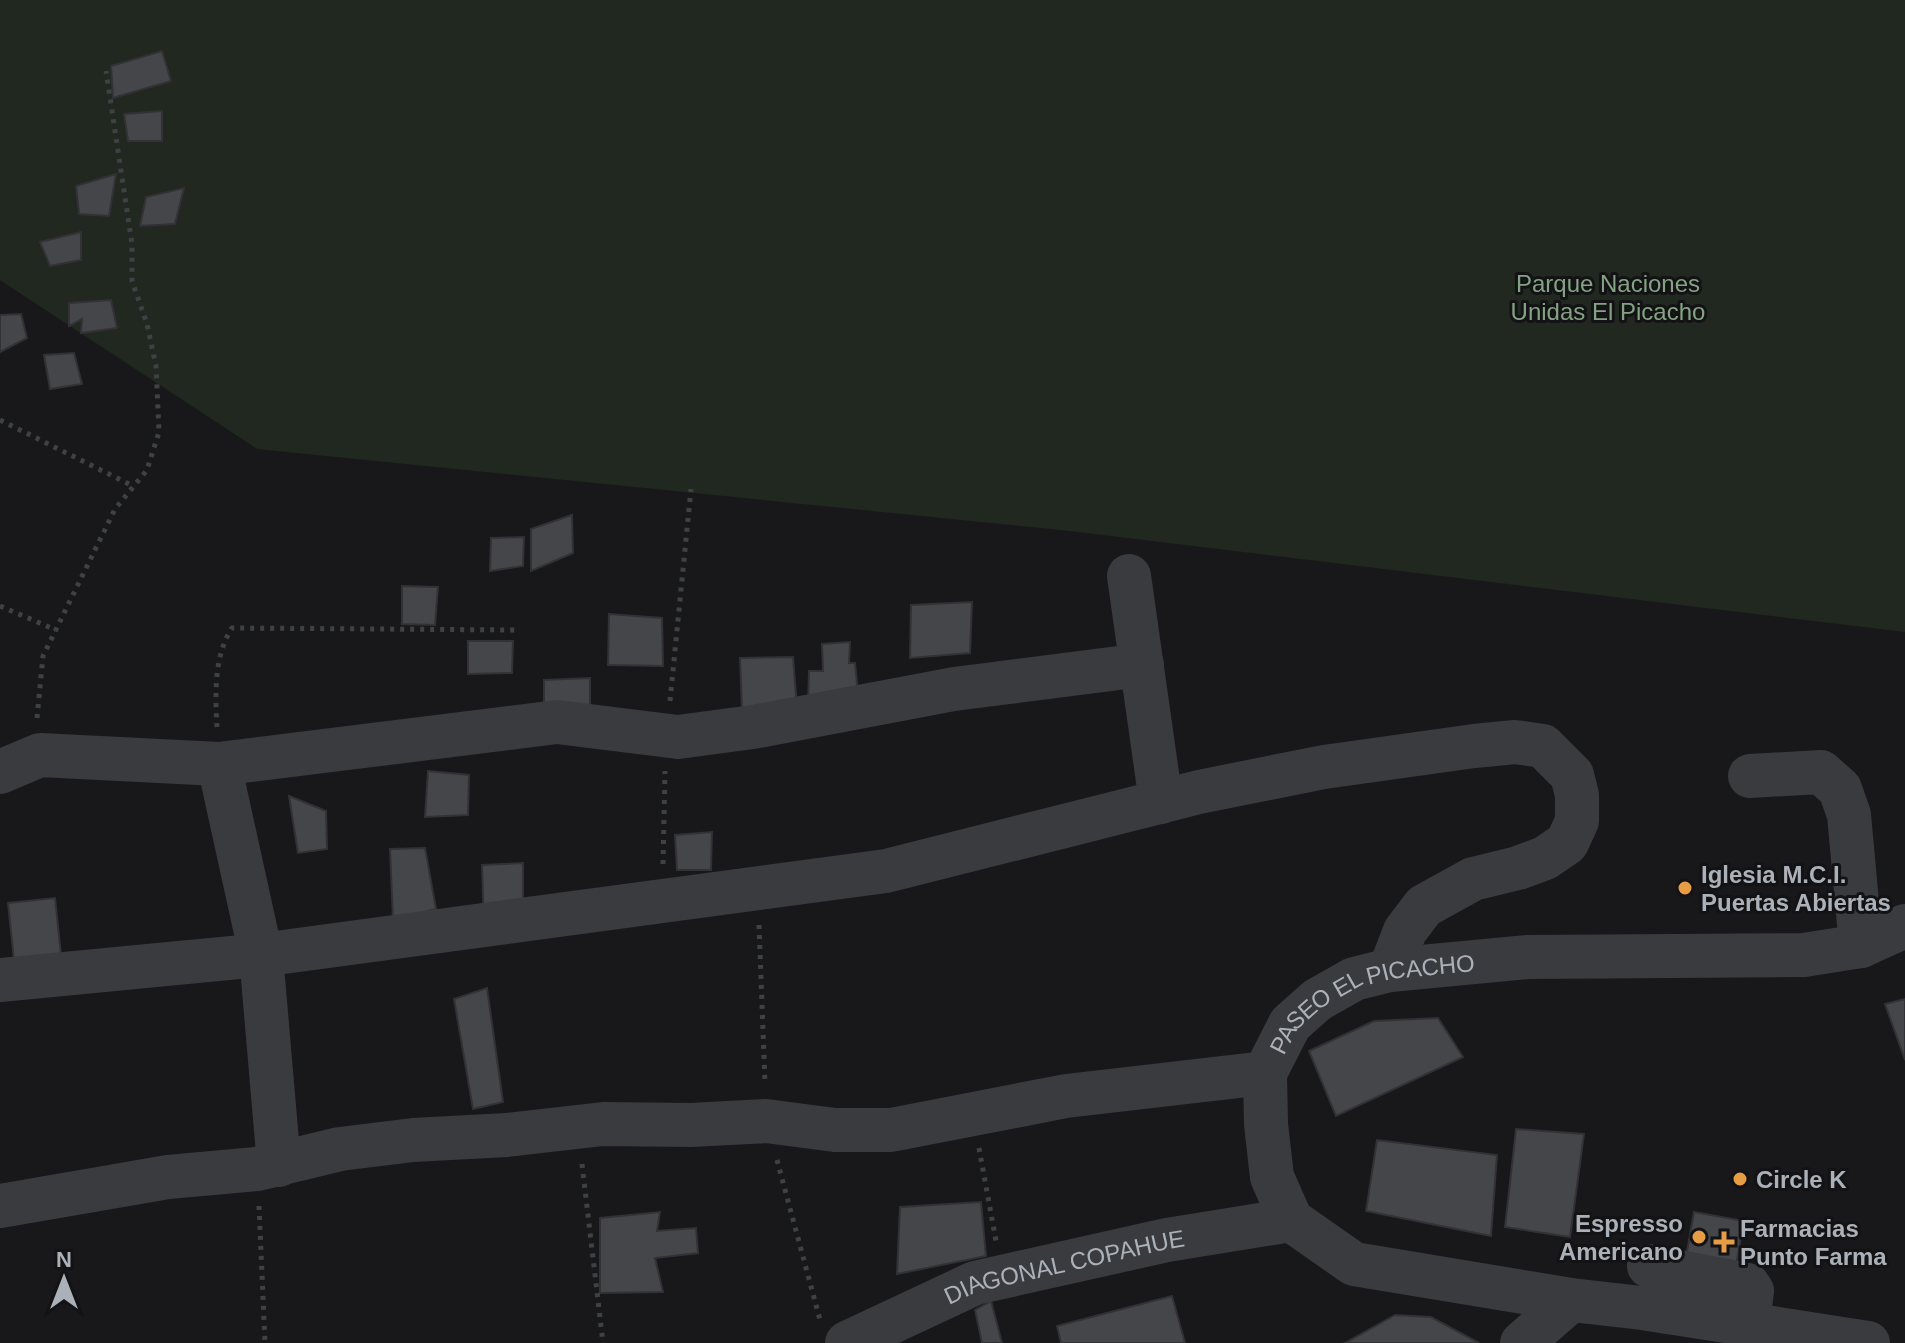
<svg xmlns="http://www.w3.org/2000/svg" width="1905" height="1343" viewBox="0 0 1905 1343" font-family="Helvetica,sans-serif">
<rect width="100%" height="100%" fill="#18181a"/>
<polygon fill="#202820" points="0,0 1905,0 1905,632 1061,530 257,449 0,280"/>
<g fill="#45464a" stroke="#323236" stroke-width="2">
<polygon points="162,51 171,81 113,98 111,66"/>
<polygon points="162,111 162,141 128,141 124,114"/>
<polygon points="116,174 109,216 79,214 76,186"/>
<polygon points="184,188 175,224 140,226 146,197"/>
<polygon points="81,232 81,260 50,266 40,242"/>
<polygon points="111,300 117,328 81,333 82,319 69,326 69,303"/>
<polygon points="21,314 27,338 0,352 0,315"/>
<polygon points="74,353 82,384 50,389 44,355"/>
<polygon points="572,515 573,553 531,571 531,529"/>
<polygon points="524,537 523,566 490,571 491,538"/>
<polygon points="402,586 438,587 435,625 402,624"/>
<polygon points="972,602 970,653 910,658 911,605"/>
<polygon points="609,614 662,618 663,666 608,665"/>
<polygon points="468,641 513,641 512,673 468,674"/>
<polygon points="850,642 849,663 855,663 858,694 808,705 809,671 823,671 822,644"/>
<polygon points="793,657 797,708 742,710 740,658"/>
<polygon points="590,678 590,718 544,721 544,680"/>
<polygon points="428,771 469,775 468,815 425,817"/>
<polygon points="289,796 326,811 327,849 298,853"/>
<polygon points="712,832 711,870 677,870 675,835"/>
<polygon points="425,848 436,909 393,920 390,849"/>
<polygon points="523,863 523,918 484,925 482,865"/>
<polygon points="55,898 61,955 14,960 8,903"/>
<polygon points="487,988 503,1102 473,1109 454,999"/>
<polygon points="1905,999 1905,1060 1885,1004"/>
<polygon points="1438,1018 1463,1057 1336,1116 1309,1051 1374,1021"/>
<polygon points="1516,1129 1584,1134 1570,1237 1505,1227"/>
<polygon points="1377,1140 1497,1155 1491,1236 1366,1211"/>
<polygon points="981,1202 986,1256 897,1274 900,1207"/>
<polygon points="660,1212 657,1231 696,1228 698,1253 655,1258 663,1292 600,1293 600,1218"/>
<polygon points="1694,1212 1744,1221 1736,1266 1686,1257"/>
<polygon points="1172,1296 1185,1343 1061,1343 1057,1326"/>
<polygon points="991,1301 1002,1343 982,1343 975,1310"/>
<polygon points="1395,1315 1431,1317 1479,1343 1345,1343"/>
</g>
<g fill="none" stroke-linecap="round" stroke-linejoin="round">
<g stroke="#3f4245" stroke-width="5" stroke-dasharray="4 6" stroke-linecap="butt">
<polyline points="0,420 133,486"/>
<polyline points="0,606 56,630"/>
<polyline points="670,701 691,489"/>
<polyline points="37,718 43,656 115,509 147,470 159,432 156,366 147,324 132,281 132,244 106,71"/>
<path d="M 217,727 C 215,695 214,655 232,628 L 515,630"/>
<polyline points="663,864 665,771"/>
<polyline points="759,925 765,1083"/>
<polyline points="979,1148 996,1241"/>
<polyline points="777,1160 820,1320"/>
<polyline points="582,1164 603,1343"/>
<polyline points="259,1206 265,1343"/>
</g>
<g stroke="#393b3f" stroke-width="44">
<polyline points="1129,576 1161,802"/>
<polyline points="219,764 261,955 279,1165"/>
<polyline points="0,772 40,755 219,764 557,722 678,737 753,727 954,689 1142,665"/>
<polyline points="1750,776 1821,772 1840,789 1849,815 1861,946"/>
<polyline points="0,980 261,955 886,871 1199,792 1324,767 1474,746 1515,742 1543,746 1572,775 1577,795 1577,821 1567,843 1545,858 1518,868 1473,879 1424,906 1405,931 1390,970"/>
<polyline points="0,1206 168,1177 257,1169 340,1149 413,1140 507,1135 603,1124 691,1125 766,1121 835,1130 891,1130 1066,1096 1265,1073"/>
<polyline points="1649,1266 1748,1285 1752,1291 1748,1323"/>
<path id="s1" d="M 847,1343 L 975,1283 L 1167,1240 L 1291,1220"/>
<polyline points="1522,1343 1571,1300"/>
<path id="s2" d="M 1868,1343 L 1642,1308 L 1571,1300 L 1354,1264 L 1291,1220 L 1272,1177 L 1266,1124 L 1265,1073 L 1290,1024 L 1317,1000 L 1354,979 L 1390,970 L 1528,957 L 1804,955 L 1861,946 L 1905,926"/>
</g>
</g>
<g fill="#e69d44" stroke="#131315" stroke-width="3">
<circle cx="1685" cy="888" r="8"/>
<circle cx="1740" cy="1179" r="8"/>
<circle cx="1699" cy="1237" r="8"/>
<path d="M1720 1230h8v8h8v8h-8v8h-8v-8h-8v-8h8z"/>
</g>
<g text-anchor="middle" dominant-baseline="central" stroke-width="6" stroke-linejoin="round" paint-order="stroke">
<g font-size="24" fill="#85a284" stroke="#131315">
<text x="1608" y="283">Parque Naciones<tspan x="1608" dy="28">Unidas El Picacho</tspan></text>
</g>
<g font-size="24" font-weight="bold" fill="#abb1b9" stroke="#131315" text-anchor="start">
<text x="1701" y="874">Iglesia M.C.I.<tspan x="1701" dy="28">Puertas Abiertas</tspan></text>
<text x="1756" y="1179">Circle K</text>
<text x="1683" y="1223" text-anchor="end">Espresso<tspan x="1683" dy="28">Americano</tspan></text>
<text x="1740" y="1228">Farmacias<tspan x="1740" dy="28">Punto Farma</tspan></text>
</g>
<g font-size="24" fill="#abb1b9" stroke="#131315">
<text stroke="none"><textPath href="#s2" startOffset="888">PASEO EL PICACHO</textPath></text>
<text stroke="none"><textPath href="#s1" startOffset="232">DIAGONAL COPAHUE</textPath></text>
</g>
</g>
<g transform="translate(64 1279)" stroke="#131315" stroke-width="6" paint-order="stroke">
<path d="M0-6L14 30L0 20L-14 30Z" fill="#abb1b9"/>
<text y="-12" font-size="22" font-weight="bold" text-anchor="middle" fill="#abb1b9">N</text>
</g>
</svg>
